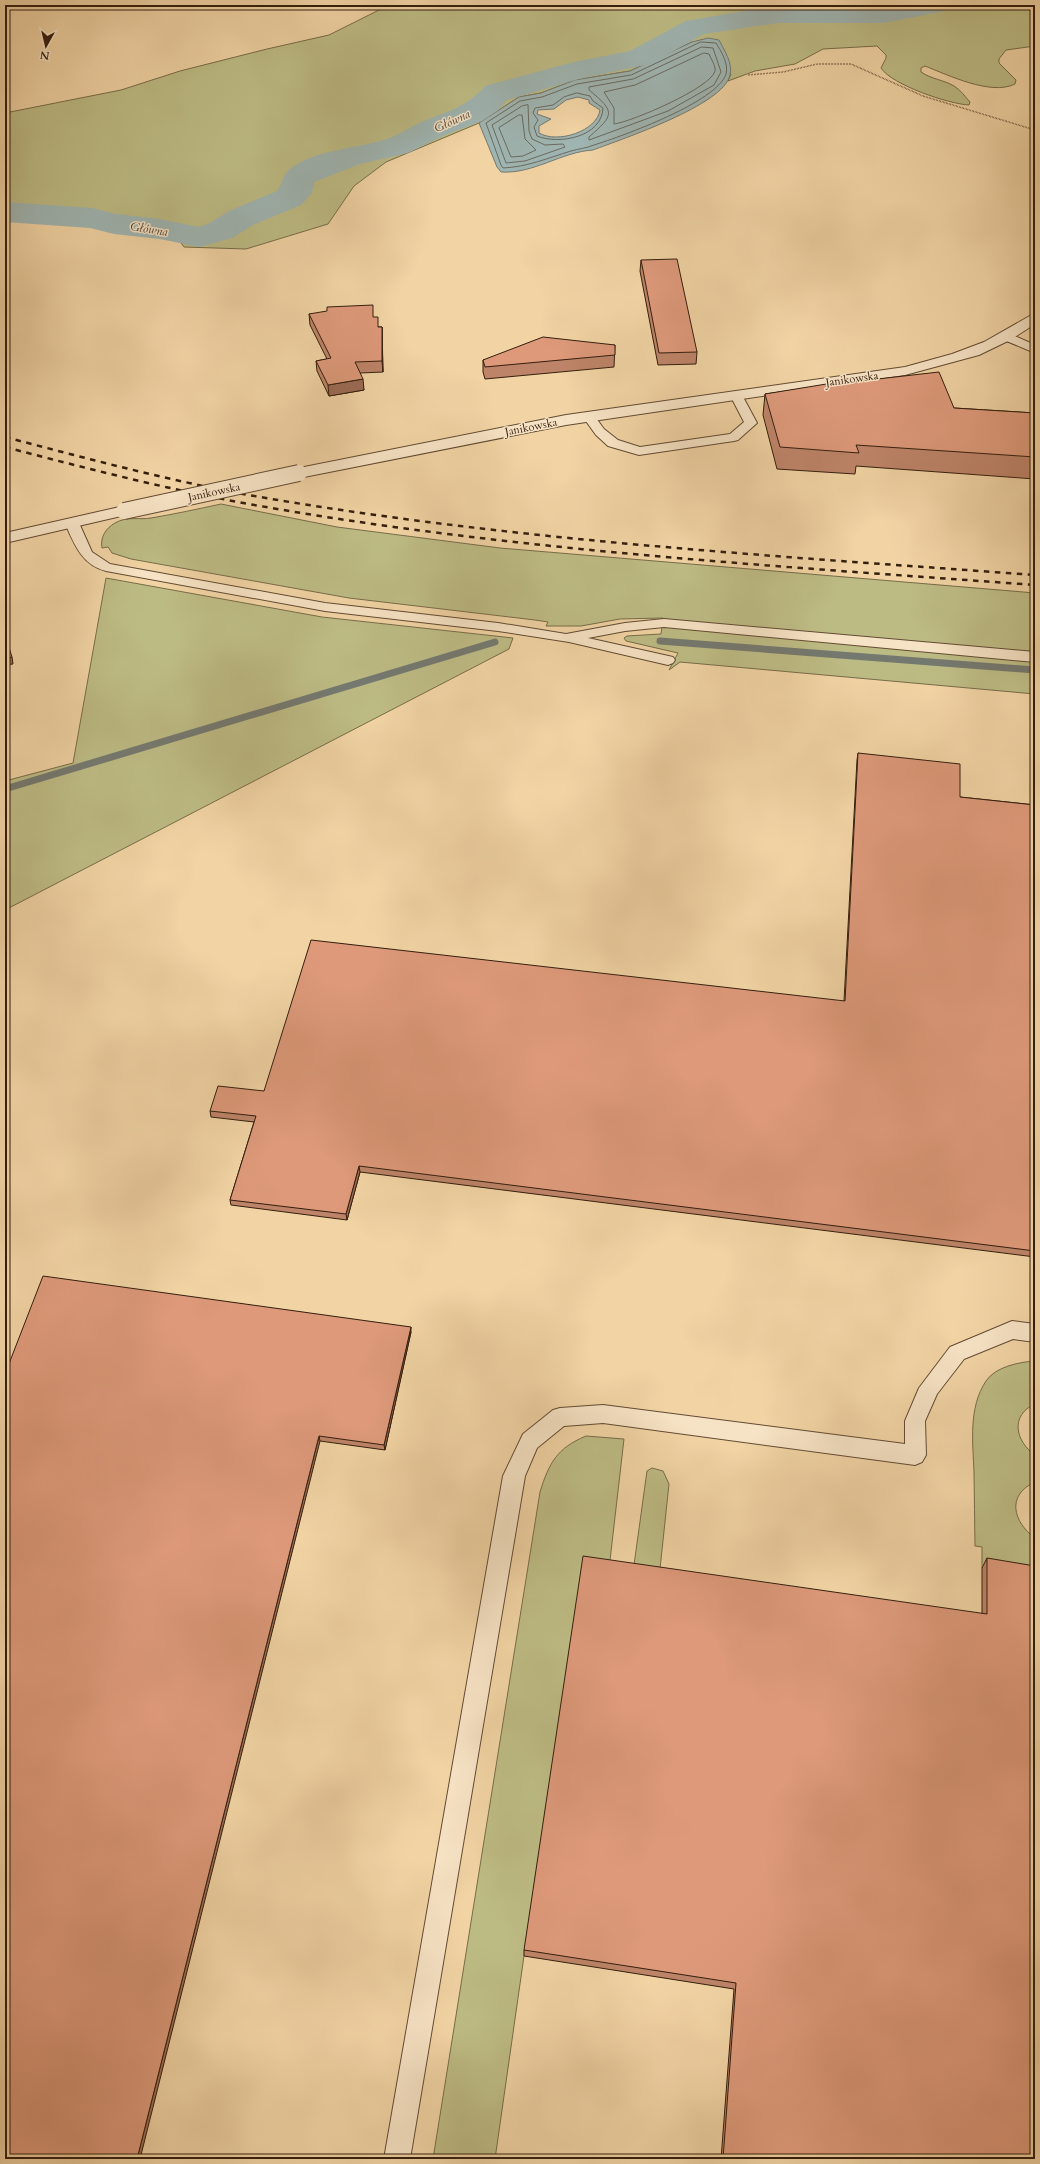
<svg xmlns="http://www.w3.org/2000/svg" width="1040" height="2164" viewBox="0 0 1040 2164" font-family="Cardo,serif">
<rect width="100%" height="100%" fill="#f1d3a4"/>
<filter id="stains"><feTurbulence type="fractalNoise" baseFrequency=".005" numOctaves="4"/><feColorMatrix values="0 0 0 0 .2 0 0 0 0 .09 0 0 0 0 .02 0 0 0 .5 -.17"/></filter>
<radialGradient id="worn" r=".72"><stop offset=".6" stop-color="#630" stop-opacity="0"/><stop offset="1" stop-color="#630" stop-opacity=".3"/></radialGradient>
<g fill="#bdbb84" stroke="#786c48">
<path d="M 389,5 L 1035,5 L 1035,46 L 1006,50 L 999,59 L 999,63 L 1016,80 L 1015,84 C 991,96 948,75 925,66 L 921,68 L 921,72 C 931,79 944,80 954,86 C 961,90 965,97 970,102 L 969,105 C 949,104 892,85 881,68 L 886,58 L 886,55 L 877,46 L 823,49 L 795,64 L 755,71 L 728,81 L 731,74 L 692,42 L 630,71 L 575,80 L 541,93 L 519,97 L 479,123 L 386,162 L 354,186 L 328,224 L 246,249 L 184,247 L 176,236 L 88,220 L 5,215 L 5,113 L 121,90 L 180,71 L 267,49 L 329,35 Z"/>
<path d="M 221,504 L 337,527 L 500,548 L 1035,593 L 1035,694 L 680,662 L 669,670 L 678,653 L 626,641 L 624,638 L 627,636 L 661,634 L 663,618 L 620,619 L 581,626 L 546,626 L 548,622 L 535,620 L 349,598 L 131,559 L 112,553 L 108,547 L 102,548 C 100,537 106,528 115,523 C 127,516 139,520 151,518 C 175,514 198,509 221,504 Z"/>
<polygon points="106,578 322,617 513,638 509,649 5,910 5,781 73,763"/>
<path d="M 1035,1361 L 1035,1404 C 1010,1415 1015,1441 1035,1455 L 1035,1482 C 1006,1495 1013,1522 1035,1538 L 1035,1576 L 982,1568 L 982,1547 L 975,1546 C 975,1522 974,1497 974,1473 C 973,1443 968,1408 986,1381 C 995,1367 1019,1362 1035,1361 Z"/>
<path d="M 586,1436 L 624,1439 L 609,1569 L 524,1956 L 495,2159 L 433,2159 L 540,1492 C 549,1463 557,1448 586,1436 Z"/>
<polygon points="652,1468 663,1471 669,1484 660,1569 634,1565 647,1471"/>
</g>
<g fill="#9fb5b2" stroke="#747970" fill-rule="evenodd">
<path d="M 919,5 L 949,5 C 890,24 839,16 779,18 L 778,11 L 878,10 Z"/>
<path d="M 708,38 L 719,40 C 724,50 733,63 730,75 C 724,105 622,139 593,150 C 561,152 534,174 501,172 L 497,167 L 479,123 L 519,97 L 541,93 L 575,80 L 630,71 L 692,42 ZM 578,97 L 589,100 L 589,103 L 600,110 C 597,131 558,144 539,133 L 539,126 L 551,119 L 537,114 L 538,110 L 554,109 L 566,100 Z"/>
</g>
<g fill="none" stroke-linecap="round" stroke-linejoin="round">
<g stroke="#6a6a60" stroke-width="1">
<path d="M 701,42 L 716,43 C 721,51 729,64 726,74 C 717,102 623,136 594,145 C 587,148 578,149 571,151 C 548,158 527,167 503,168 L 501,165 L 486,123 L 520,101 L 542,97 L 577,84 L 631,75 Z"/>
<path d="M 702,47 L 713,48 L 721,72 L 714,85 L 668,111 L 589,140 L 589,137 C 614,115 616,112 589,90 L 589,87 L 633,79 Z"/>
<path d="M 704,53 L 709,54 C 711,59 716,66 715,71 C 711,88 631,122 614,124 L 614,108 L 604,92 L 635,85 Z"/>
<path d="M 577,93 L 590,96 L 593,101 L 603,108 C 602,137 559,145 537,136 L 534,127 L 538,120 L 533,113 L 535,108 L 553,105 L 564,97 Z"/>
<polygon points="528,105 529,131 532,139 545,145 563,144 565,147 525,161 506,163 492,125 522,106"/>
<polygon points="519,115 522,115 525,139 536,150 523,156 511,157 499,128"/>
</g>
<g stroke="#747970" stroke-width="7">
<polyline points="660,641 1035,670"/>
<polyline points="5,789 495,642"/>
</g>
<path fill="#9fb5b2" fill-rule="evenodd" d="M 778,5 L 949,5 L 945,11 L 884,23 L 778,23 L 704,34 L 650,64 L 579,79 L 507,100 L 497,111 L 482,121 L 445,135 L 408,153 L 360,164 L 314,182 L 312,193 L 301,205 L 253,225 L 232,238 L 199,247 L 160,239 L 114,234 L 90,228 L 5,222 L 5,202 L 92,208 L 116,214 L 160,219 L 198,227 L 208,224 L 229,211 L 277,191 C 283,185 282,174 291,168 C 318,149 356,149 387,139 C 399,135 410,127 422,122 C 447,111 466,108 485,86 L 574,62 L 630,51 L 686,21 Z"/>
<g stroke="#634b33" stroke-width="2">
<g id="service">
<polygon points="1008,333 1035,345 1035,353 1004,340 1002,337"/>
<polygon points="736,391 742,395 757,423 738,440 734,441 639,455 608,446 596,435 583,417 585,414 593,414 604,429 618,440 640,447 730,434 744,422 730,395"/>
<path d="M 72,519 L 79,523 L 92,552 L 110,564 L 325,603 L 498,623 L 566,634 L 625,623 L 664,619 L 1035,652 L 1035,662 L 664,627 L 625,631 L 588,638 L 673,657 L 675,660 L 673,663 L 668,665 L 569,642 L 498,631 L 325,611 L 106,571 C 82,565 74,544 65,523 Z"/>
<polygon points="1012,1321 1035,1324 1035,1342 1013,1339 964,1359 937,1394 925,1421 926,1455 922,1462 915,1465 603,1423 564,1426 537,1448 525,1476 410,2159 384,2159 503,1476 523,1434 553,1410 560,1408 603,1405 905,1444 905,1421 919,1388 950,1347"/>
</g>
</g>
<g stroke="#634b33" stroke-width="2">
<g id="tertiary">
<polygon points="1035,313 1035,324 1010,340 979,355 905,375 566,425 299,478 293,476 291,473 293,470 299,468 566,415 905,367 952,354 984,342"/>
<polygon points="124,506 130,508 132,511 130,514 5,543 5,533"/>
</g>
</g>
<g stroke="#341e0d" stroke-width="1.5" stroke-dasharray="0.5 1" stroke-linecap="butt">
<polyline points="1035,37 1031,38 1035,46"/>
<polyline points="748,75 783,72 817,64 851,64 923,96 1035,130"/>
</g>
<use href="#service" fill="#f6e2c4" fill-rule="evenodd"/>
<use href="#tertiary" fill="#f6e2c4" fill-rule="evenodd"/>
<g stroke="#341e0d" stroke-width="2.5" stroke-dasharray="5.5 5.5" stroke-linecap="butt">
<path d="M 5,437 C 89,459 174,482 260,497 C 516,541 776,556 1035,575"/>
<path d="M 5,447 C 89,469 174,491 260,506 C 516,551 776,566 1035,585"/>
</g>
<g stroke="#634b33" stroke-width="18" stroke-linecap="butt">
<polyline id="tertiary-bridge" points="124,511 299,473"/>
</g>
<use href="#tertiary-bridge" stroke="#f6e2c4" stroke-width="16"/>
</g>
<g fill="#be8469" stroke="#341e0d">
<polygon points="641,260 697,352 696,364 658,365 640,271"/>
<polygon points="309,314 373,317 378,327 382,327 383,372 360,373 364,390 329,396 317,371 316,361 327,359 310,325"/>
<polygon points="615,345 614,367 485,379 483,372 483,360"/>
<polygon points="851,382 954,408 1035,413 1035,479 856,466 855,474 777,469 763,415 765,394"/>
<polygon points="858,753 960,797 1035,805 1035,1257 360,1172 347,1220 231,1205 230,1200 254,1122 211,1117 210,1111 264,1091 844,1001 857,760"/>
<polygon points="411,1332 385,1450 320,1441 5,1374"/>
<polygon points="987,1558 1035,2159 721,2159 734,1989 524,1956 524,1950 982,1613 982,1568"/>
</g>
<g fill="#9b6b55" stroke="#341e0d">
<polygon points="382,327 382,338 383,372 382,361"/>
<polygon points="363,379 364,390 329,396 328,385"/>
<polygon points="12,657 13,664 5,665 5,659"/>
<polygon points="359,1166 360,1172 347,1220 346,1214"/>
<polygon points="411,1327 411,1332 385,1450 384,1445"/>
<polygon points="319,1436 320,1441 140,2159 137,2159"/>
</g>
<g fill="#dd997a" stroke="#341e0d">
<polygon points="677,259 697,352 659,353 641,260"/>
<polygon points="373,305 373,317 378,317 378,327 382,327 382,361 355,362 363,379 328,385 316,361 331,358 309,314 327,311 327,307"/>
<polygon points="543,337 615,345 615,355 485,367 483,360"/>
<polygon points="939,372 954,408 1035,413 1035,457 856,445 859,453 780,447 765,394 851,380 851,382"/>
<polygon points="5,635 12,657 5,659"/>
<polygon points="858,753 960,764 960,797 1035,805 1035,1251 359,1166 346,1214 230,1200 256,1116 210,1111 218,1086 264,1091 311,940 845,1001"/>
<polygon points="43,1276 411,1327 384,1445 319,1436 137,2159 5,2159 5,1374"/>
<polygon points="583,1556 987,1614 987,1558 1035,1566 1035,2159 723,2159 736,1983 524,1950"/>
</g>
<g text-anchor="middle" dominant-baseline="central" stroke-width="3" stroke-linejoin="round" paint-order="stroke">
<g font-size="11" fill="#341e0d" stroke="#f6e2c4">
<text transform="translate(852 379) rotate(-8)">Janikowska</text>
<text transform="translate(531 427) rotate(-11)">Janikowska</text>
<text transform="translate(214 492) rotate(-12)">Janikowska</text>
</g>
<g font-size="12" font-style="italic" fill="#544b3f" stroke="#f6e2c4">
<text transform="translate(452 121) rotate(-25)">Główna</text>
<text transform="translate(149 229) rotate(9)">Główna</text>
</g>
</g>
<rect width="1040" height="2164" fill="none" stroke="#f1d3a4" stroke-width="20"/>
<rect x="6" y="6" width="1028" height="2152" fill="none" stroke="#341e0d" stroke-width="2"/>
<rect x="10" y="10" width="1020" height="2144" fill="none" stroke="#341e0d"/>
<g transform="translate(46 46) rotate(188)" stroke="#f6e2c4" stroke-width="3" paint-order="stroke">
<path d="M0-3L7 15L0 10L-7 15Z" fill="#341e0d"/>
<text y="-6" font-size="11" font-weight="bold" text-anchor="middle" fill="#341e0d">N</text>
</g>
<rect width="100%" height="100%" filter="url(#stains)"/>
<rect width="100%" height="100%" fill="url(#worn)"/>
</svg>
